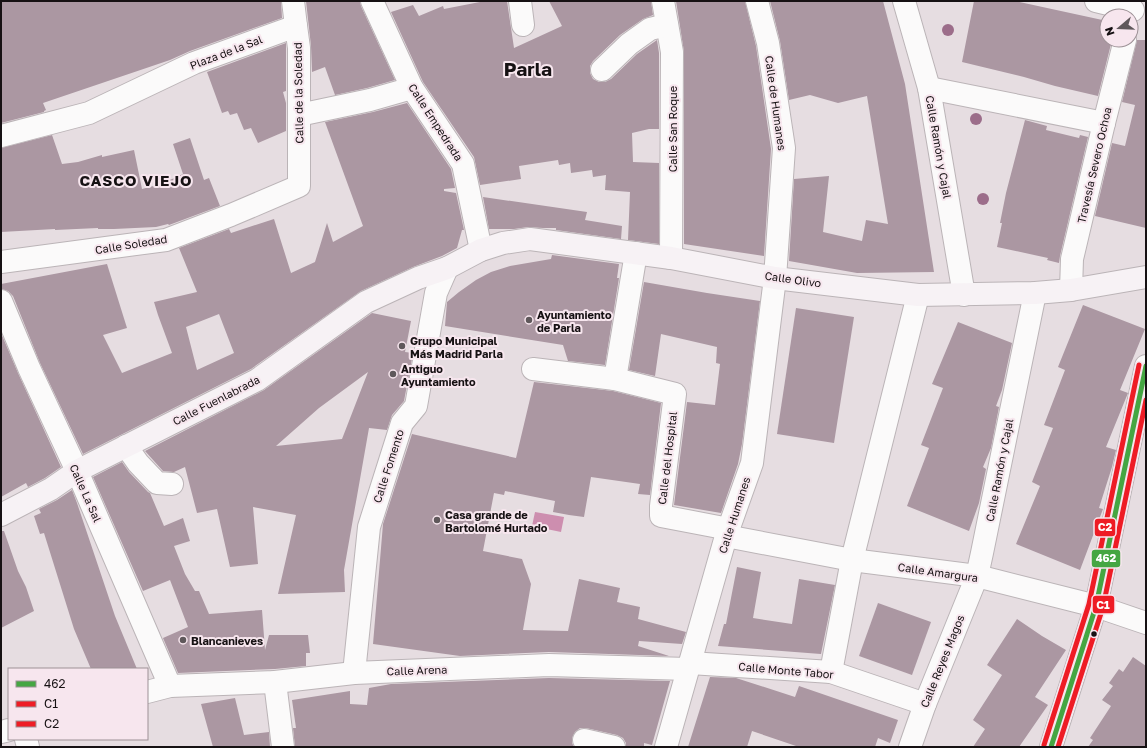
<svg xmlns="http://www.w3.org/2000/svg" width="1147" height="748" viewBox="0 0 1147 748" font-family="'Golos Text',sans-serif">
<rect width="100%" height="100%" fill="#e6dde1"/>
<polygon fill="#cd8eaf" points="535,512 564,517 561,532 532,526"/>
<g fill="#ab97a2" fill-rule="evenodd">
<polygon points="1,1 281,1 282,18 190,51 170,60 43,103 46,110 44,111 44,112 1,123"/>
<polygon points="306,1 360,1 361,6 395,80 367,88 335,95 325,67 312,72 311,46"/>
<polygon points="485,1 507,1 514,48 562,26 549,1 651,1 653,15 643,19 620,35 593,61 590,66 590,73 593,79 599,82 605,82 611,79 637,54 657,40 659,53 659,129 649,129 632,133 633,162 659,163 659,244 628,240 630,192 605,190 606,175 593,177 592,170 571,173 570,163 559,165 558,160 519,166 521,179 480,185 474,157 423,82 391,12 413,5 419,16 443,6 444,9"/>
<polygon points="676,1 745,1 756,46 771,149 764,256 684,244 684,52"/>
<polygon points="770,1 883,1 905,84 934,272 857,273 789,261 794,179 829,176 823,232 862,241 866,220 888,224 867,96 838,103 810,95 789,100 780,41"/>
<polygon points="974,1 1015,1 1107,21 1107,40 1112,40 1098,96 1055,86 1024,77 962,62"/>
<polygon points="1137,40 1146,40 1146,228 1095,216 1112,143 1125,146 1135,105 1122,102"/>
<polygon points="286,43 286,91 283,92 286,103 286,131 258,143 251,128 244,130 237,113 230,115 228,111 222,113 207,72"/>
<path d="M 407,103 L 451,169 L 455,188 L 444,189 L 444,191 L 456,193 L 464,230 L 462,230 L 457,248 L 442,256 L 413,267 L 361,291 L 251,369 L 83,454 L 40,363 L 13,296 L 8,291 L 1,289 L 1,284 L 107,264 L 127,328 L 103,335 L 122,373 L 172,353 L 158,315 L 154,302 L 197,292 L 179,248 L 229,229 L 231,233 L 274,219 L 291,273 L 315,262 L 327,223 L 333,242 L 363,226 L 325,122 L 373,112 ZM 219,314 L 234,353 L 197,370 L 186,327 Z"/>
<polygon points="1025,120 1047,126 1046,130 1079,138 1080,135 1088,137 1060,256 1059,263 1047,260 1048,258 997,247 1002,223 1000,223 1006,193"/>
<polygon points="52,135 62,164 78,162 102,155 102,157 134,150 142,189 161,184 183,174 173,144 190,138 204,180 209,178 220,206 169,225 168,224 156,227 114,229 98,229 98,228 55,230 55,229 1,232 1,148"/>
<polygon points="483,197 587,212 585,220 622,226 621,239 556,230 556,228 543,228 528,227 514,229 489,229"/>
<polygon points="552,255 619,264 617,278 619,278 605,365 568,361 563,345 445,326 447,302 459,292 476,280 491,272 510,266 551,259"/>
<polygon points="644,282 707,293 760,301 742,444 738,464 721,513 674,505 687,402 715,405 720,364 716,363 717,347 661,334 655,376 629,370"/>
<polygon points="1083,305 1145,329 1120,390 1128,393 1106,447 1116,450 1112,467 1099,508 1103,509 1080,570 1016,544 1040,486 1032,482 1053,428 1044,425 1065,370 1058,367"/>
<polygon points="796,308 854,317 834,443 777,434"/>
<path d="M 372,313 L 411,321 L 405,352 L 413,353 L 404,401 L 392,415 L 387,430 L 369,428 L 344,570 L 345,592 L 278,594 L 296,515 L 253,507 L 258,564 L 230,567 L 217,509 L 197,513 L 185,467 L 174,472 L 163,471 L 145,451 L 264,390 ZM 368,372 L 342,439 L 276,446 L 319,408 Z"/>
<polygon points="958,322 1012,343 1002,390 996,406 999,407 991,448 983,467 986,469 979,503 969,531 907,506 929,448 921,445 943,388 932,384"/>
<polygon points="1,333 18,373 61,467 45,478 28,487 26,483 1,497"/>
<polygon points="534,382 613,391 661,403 650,495 638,494 640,484 591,477 584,517 569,515 553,512 555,501 505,491 504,495 494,493 483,551 522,559 531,584 523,630 568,631 579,579 620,588 617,602 640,607 638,619 686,632 682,644 639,641 638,646 669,656 549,652 460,656 373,644 383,524 412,434 516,458"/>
<polygon points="122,462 129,472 148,492 150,493 164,526 183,518 190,541 174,546 185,574 195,591 199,591 209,614 262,610 265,650 269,635 308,635 310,653 306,653 306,666 275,669 178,673 163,638 188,627 170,580 143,591 93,477"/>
<polygon points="72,490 77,503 115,616 137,669 91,669 74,629 44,533 40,534 34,516 41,513 39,509 57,500"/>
<polygon points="1,531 4,531 18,571 26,587 34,611 1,628"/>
<polygon points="737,567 761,572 753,618 792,624 799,579 835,585 821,654 718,646 724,624 726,624"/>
<polygon points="878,603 931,622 912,675 859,656"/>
<polygon points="1017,619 1042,636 1066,650 1035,697 1048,705 1019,747 973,747 985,729 973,720 1002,675 987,665"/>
<polygon points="1133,657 1146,666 1146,747 1088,747 1093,740 1090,738 1111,706 1102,700 1113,686 1109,683 1119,669 1123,672"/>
<polygon points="710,677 736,678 795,697 799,686 898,720 890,743 878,738 875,747 799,747 752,731 747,747 688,747"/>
<polygon points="549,678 670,681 652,745 644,743 644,747 626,747 626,743 623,738 617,735 586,728 580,728 575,732 572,738 572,743 574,747 295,747 293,728 296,728 292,700 350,691 350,704 367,705 369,688 391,684"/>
<polygon points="235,698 244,735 269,732 270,747 213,747 201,704"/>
</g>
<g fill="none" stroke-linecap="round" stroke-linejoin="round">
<g stroke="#bbb4b7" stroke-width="24">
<g id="street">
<polyline points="372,1 412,88 463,164 481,250"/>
<polyline points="520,1 523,25"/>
<polyline points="663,1 672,52 671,258"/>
<polyline points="904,1 929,88 964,295"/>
<polyline points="1096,1 1133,10"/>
<polyline points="602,70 629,44 650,29 667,25"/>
<polyline points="929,88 1104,123"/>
<polyline points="299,115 370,100 412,88"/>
<polyline points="1,136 89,113 194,63 296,26"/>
<polyline points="1,262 166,240 231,215 299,186 299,48 296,26 293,1"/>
<polyline points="1071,290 1072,259 1104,123 1125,40"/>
<polyline points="1,301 29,368 77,471 170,686"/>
<polyline points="533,369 615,379 636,253"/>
<polyline points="615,379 675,394 661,506 661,516 729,529"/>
<polyline points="126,446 138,463 157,483 172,484"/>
<polyline points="726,536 852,560 977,576 1096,606 1146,623"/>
<polyline points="690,663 831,672 925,704"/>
<polyline points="831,672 852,560 918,295"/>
<polyline points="354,673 369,527 402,423 416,406 436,293 447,268"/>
<polyline points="275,682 283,747"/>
<polyline points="147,692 170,686 275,682 354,673 549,665 688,669"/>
<polyline points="1,732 9,730"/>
<polyline points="26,739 28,747"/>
<polyline points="584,740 614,747"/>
<polyline points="666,747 726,536 752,463 775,278 784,148 768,43 757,1"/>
<polyline points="910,747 925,704 977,576 982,553 1035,293"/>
<polyline points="1051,747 1096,606 1146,366"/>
</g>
</g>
<g stroke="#bbb4b7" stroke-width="24">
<polyline id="secondary" points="1,515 51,489 77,471 257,380 366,302 418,278 447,268 481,250 503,243 530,239 671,258 775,278 918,295 1035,293 1071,290 1146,277"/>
</g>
<use href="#street" stroke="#fbfafa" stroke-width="22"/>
<use href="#secondary" stroke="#f7f2f5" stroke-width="22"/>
<g stroke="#f7e6ee" stroke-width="8">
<polyline id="bus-1" points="1051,747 1096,606 1146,366"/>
</g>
<g stroke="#f7e6ee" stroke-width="8">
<polyline id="bus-2" points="1058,747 1103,607 1146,400"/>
</g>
<g stroke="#f7e6ee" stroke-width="8">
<polyline id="bus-3" points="1044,745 1089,604 1139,365"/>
</g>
<use href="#bus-1" stroke="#45a642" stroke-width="5"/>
<use href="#bus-2" stroke="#ee1c25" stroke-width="5"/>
<use href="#bus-3" stroke="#ee1c25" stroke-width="5"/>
</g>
<g fill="#9c6d8a">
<circle cx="948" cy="30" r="6"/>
<circle cx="976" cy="119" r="6"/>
<circle cx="983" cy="199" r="6"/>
</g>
<g fill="#5f585b" stroke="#f7e6ee" stroke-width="1.5">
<circle cx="529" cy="320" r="4"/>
<circle cx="402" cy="346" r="4"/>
<circle cx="393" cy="374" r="4"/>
<circle cx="437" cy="520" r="4"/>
<circle cx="183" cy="640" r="4"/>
</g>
<circle fill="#161113" stroke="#f7e6ee" stroke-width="1.5" cx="1094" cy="634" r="3.5"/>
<g text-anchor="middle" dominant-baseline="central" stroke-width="4" stroke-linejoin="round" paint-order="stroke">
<g font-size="11" fill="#161113" stroke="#f7e6ee">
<text transform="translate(226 52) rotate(-21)">Plaza de la Sal</text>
<text transform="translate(298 93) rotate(-91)">Calle de la Soledad</text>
<text transform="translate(776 103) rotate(82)">Calle de Humanes</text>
<text transform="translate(436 122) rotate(57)">Calle Empedrada</text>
<text transform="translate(672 129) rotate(-90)">Calle San Roque</text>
<text transform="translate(939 147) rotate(80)">Calle Ramón y Cajal</text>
<text transform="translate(1094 165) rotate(-77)">Travesía Severo Ochoa</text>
<text transform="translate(131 244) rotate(-9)">Calle Soledad</text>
<text transform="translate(793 279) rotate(8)">Calle Olivo</text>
<text transform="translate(216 400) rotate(-27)">Calle Fuenlabrada</text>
<text transform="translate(667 458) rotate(-83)">Calle del Hospital</text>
<text transform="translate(388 466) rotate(-72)">Calle Fomento</text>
<text transform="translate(999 470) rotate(-79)">Calle Ramón y Cajal</text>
<text transform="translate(86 493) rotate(66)">Calle La Sal</text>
<text transform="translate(734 515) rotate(-72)">Calle Humanes</text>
<text transform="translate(938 572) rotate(8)">Calle Amargura</text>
<text transform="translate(942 661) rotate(-68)">Calle Reyes Magos</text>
<text transform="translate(417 670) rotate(-2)">Calle Arena</text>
<text transform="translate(786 670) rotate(5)">Calle Monte Tabor</text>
</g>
<g font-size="11" font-weight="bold" fill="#161113" stroke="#f7e6ee" text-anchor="start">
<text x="537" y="314">Ayuntamiento<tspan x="537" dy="13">de Parla</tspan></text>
<text x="410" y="340">Grupo Municipal<tspan x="410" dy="13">Más Madrid Parla</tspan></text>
<text x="401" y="368">Antiguo<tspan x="401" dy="13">Ayuntamiento</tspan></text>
<text x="445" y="514">Casa grande de<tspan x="445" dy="13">Bartolomé Hurtado</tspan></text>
<text x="191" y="640">Blancanieves</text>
</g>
<g font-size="15" font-weight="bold" letter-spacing="1" fill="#161113" stroke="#f7e6ee">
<text x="136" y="180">CASCO VIEJO</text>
</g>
<g font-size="19" font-weight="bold" fill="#161113" stroke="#f7e6ee">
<text x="528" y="68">Parla</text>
</g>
</g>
<g stroke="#f7e6ee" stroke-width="1.5">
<rect x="1094" y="518" width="22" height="19" rx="4" fill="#ee1c25"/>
<rect x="1091" y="549" width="30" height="19" rx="4" fill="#45a642"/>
<rect x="1092" y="595" width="23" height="19" rx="4" fill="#ee1c25"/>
</g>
<g font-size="11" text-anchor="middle" font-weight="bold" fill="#fff">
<text x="1105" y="531">C2</text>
<text x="1106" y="562">462</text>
<text x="1103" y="609">C1</text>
</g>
<rect width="1147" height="748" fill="none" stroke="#161113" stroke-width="4"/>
<rect x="8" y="668" width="140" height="72" fill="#f7e6ee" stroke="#9d9196"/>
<rect x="16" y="681" width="20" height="6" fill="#45a642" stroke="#9d9196"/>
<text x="44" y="688" font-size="12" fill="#161113">462</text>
<rect x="16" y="701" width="20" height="6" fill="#ee1c25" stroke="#9d9196"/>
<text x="44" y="708" font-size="12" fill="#161113">C1</text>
<rect x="16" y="721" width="20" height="6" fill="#ee1c25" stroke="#9d9196"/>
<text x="44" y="728" font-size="12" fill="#161113">C2</text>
<g transform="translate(1119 28) rotate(251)"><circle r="19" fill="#f7e6ee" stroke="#9d9196"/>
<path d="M0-3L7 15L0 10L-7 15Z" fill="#5f585b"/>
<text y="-6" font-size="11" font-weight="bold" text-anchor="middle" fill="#161113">N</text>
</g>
</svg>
